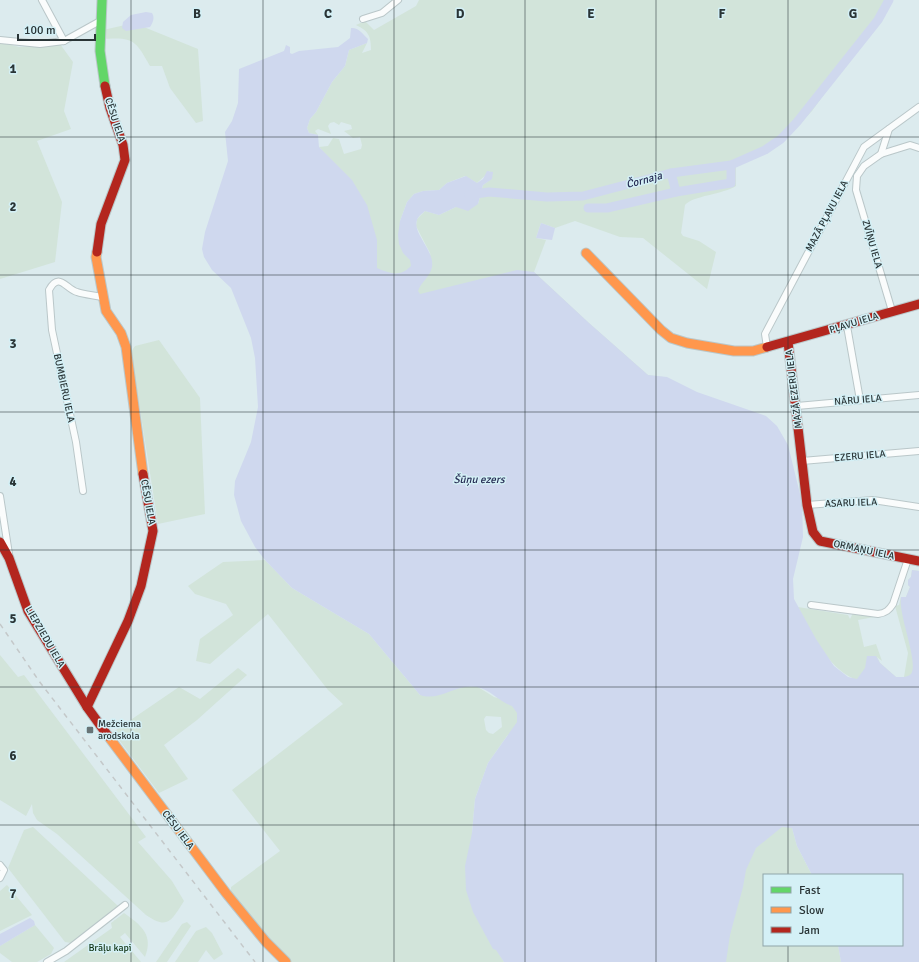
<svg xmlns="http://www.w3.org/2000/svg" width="919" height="962" viewBox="0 0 919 962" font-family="Signika,sans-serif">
<rect width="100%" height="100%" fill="#dcebee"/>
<g fill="#d2e4da" fill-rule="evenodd">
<path d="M 419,0 L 887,0 L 891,2 L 882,20 L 845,65 L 812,111 L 780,145 L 736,167 L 736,186 C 724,194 692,196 685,205 L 681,233 L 683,236 L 699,241 L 716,252 L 707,289 L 643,238 L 620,237 L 575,221 L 555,228 L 541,223 L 536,238 L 546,240 L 534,272 L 589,323 L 648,375 L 663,377 L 651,389 L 433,310 L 373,274 L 325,154 L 319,147 L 328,146 L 333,138 L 339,139 L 344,154 L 361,149 L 362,145 L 360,137 L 353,138 L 344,131 L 352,129 L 351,125 L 341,122 L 339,125 L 334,122 L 330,123 L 328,126 L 331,134 L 318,129 L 315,131 L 318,135 L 309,133 L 307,128 L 310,119 L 316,112 L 332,82 L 345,66 L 349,50 L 367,43 L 362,53 L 371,50 C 371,37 369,31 356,25 L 365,21 L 374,30 L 416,6 ZM 490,171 L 490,180 L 483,185 L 478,204 L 456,207 L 439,215 L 425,211 L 417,219 L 416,226 L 431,255 L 400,221 L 407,202 L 414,194 L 423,191 L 439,190 L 447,183 L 465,176 L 477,183 Z"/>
<path d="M 134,23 L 198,49 L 203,121 L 196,123 L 170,88 L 162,66 L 150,66 C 135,39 133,37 102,39 L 103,30 Z"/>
<polygon points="0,42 19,47 60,44 73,62 64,111 71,129 37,141 62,202 55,262 0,279"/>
<polygon points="159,340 200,398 205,514 158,524 131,352 135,346"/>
<path d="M 265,560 L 292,588 L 369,634 L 420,695 L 443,686 L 478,687 L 494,697 L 517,703 L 518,729 L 507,736 L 488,763 L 475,799 L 472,832 L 496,949 L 504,962 L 291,962 L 271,942 L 231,893 L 231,887 L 280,851 L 232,790 L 343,704 L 328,690 L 268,614 L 210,664 L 196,661 L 200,639 L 233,615 L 226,604 L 195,594 L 188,586 L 223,562 ZM 486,716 L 501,717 L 502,727 L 493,734 L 489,733 L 486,730 L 484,719 Z"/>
<path d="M 912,570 L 919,571 L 919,686 L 854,679 C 826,666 813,634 798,607 L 848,615 L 850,619 L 853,613 L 885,615 L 858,620 L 864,647 L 876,644 L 882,661 L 877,657 L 880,663 L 896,677 L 904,677 L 908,653 L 895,606 L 899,605 L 901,597 L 906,597 L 910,587 L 908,585 L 908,580 L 911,577 Z"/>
<path d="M 0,655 L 18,677 L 24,675 L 146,837 L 138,842 L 172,881 L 184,901 C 171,921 168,930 146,915 L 57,834 L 37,820 L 33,813 L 32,804 L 26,816 L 0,800 Z"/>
<polygon points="238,668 247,675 197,720 164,745 188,779 159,793 113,732 179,687 200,699"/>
<polygon points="770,819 792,828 797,846 812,875 764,875 764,945 838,945 841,962 717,962 740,863"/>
<polygon points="33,827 118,906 71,943 65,942 8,868 24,830"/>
<polygon points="7,885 32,915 0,931 0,891"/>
<path d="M 124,913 C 141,925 154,935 145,957 L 125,933 L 120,937 L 141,962 L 64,962 L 112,928 L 111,923 Z"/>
<polygon points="187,922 191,926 167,962 156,962 182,924"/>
<polygon points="35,925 54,948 51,954 37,962 12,962 0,953 0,946"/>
<polygon points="206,927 212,933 223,954 214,960 206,950 198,962 175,962 196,931"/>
</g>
<g fill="#cfd8ee">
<path d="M 146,12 L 152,13 C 155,18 153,22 150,27 L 126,31 L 122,28 L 123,22 L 131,15 Z"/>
<path d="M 351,28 C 358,27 363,34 368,39 L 367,43 L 349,50 L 345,66 L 332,82 L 316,112 L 310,119 L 307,128 L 309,133 L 318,135 L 319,147 L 352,180 L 367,205 L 377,240 L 377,268 C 391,274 400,277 411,266 L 410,260 L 403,253 L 399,244 L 398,235 L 400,221 L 407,202 L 414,194 L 423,191 L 439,190 L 447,183 L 466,176 L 477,183 L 483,179 L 487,171 L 493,172 L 492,179 L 483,185 L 478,204 L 468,211 L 456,207 L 439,215 L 425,211 C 423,213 418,216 417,220 C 412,233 435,251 432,267 C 430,277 421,282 418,291 L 420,294 L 517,270 L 534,272 L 589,323 L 648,375 L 667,377 L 697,392 L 766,416 L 777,426 L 788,445 L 802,502 L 803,537 L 793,579 L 794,599 L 816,639 L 834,666 L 848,677 L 857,679 L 865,668 L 867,656 L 876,656 L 880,663 L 896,677 C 901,677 907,678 911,674 C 919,662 898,615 901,597 L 906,597 L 910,587 L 908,585 L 908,580 L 911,577 L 912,570 L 919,571 L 919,962 L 841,962 L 838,945 L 902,945 L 902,875 L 812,875 L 797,846 L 792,828 L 782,827 L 756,848 L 746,870 L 743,887 L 730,935 L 726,962 L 504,962 L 496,950 L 493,949 L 473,912 L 466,890 L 465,866 L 472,833 L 475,799 L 488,763 L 517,722 L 517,713 L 512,706 C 500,702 489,689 477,687 C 456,683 440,702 420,695 L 369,634 L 292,588 L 265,560 L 255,547 L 241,521 L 234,495 L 235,481 L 251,442 L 258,407 L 255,358 L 251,338 L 231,288 L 212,270 L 204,257 L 202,249 L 205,232 L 228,161 L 225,132 L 232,121 L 238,103 L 239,69 L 284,51 L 286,45 L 290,47 L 290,53 L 292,54 L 299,51 L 338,47 L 350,38 Z"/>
<polygon points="541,223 555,228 552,240 536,238"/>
<polygon points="30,918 34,921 35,925 0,946 0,934"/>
</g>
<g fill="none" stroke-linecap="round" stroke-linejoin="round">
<g stroke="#cfd8ee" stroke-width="9">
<polyline points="671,173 676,192"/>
<polyline points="469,195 489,192 547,197 583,196 671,173 731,165 765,150 781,139 797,122 878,20 889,0"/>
<polyline points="588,208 607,208 676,192 731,183 731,165"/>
</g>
<g stroke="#bac7c9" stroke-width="8">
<g id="street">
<polyline points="42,0 64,41"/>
<polyline points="363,19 382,13 398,0"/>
<polyline points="0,40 40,44 64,41 100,21"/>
<polyline points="889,129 881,154 864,166 857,176 856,190 892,311"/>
<polyline points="881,154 910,145 919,148"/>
<polyline points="847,326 860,400"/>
<polyline points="767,347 765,334 864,147 919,107"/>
<polyline points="797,406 919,395"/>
<polyline points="802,461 919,451"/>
<path d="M 83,491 L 76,442 L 52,330 L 49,290 C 59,271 66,289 77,292 C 85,295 94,295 102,297"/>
<polyline points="0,496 9,554"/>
<polyline points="807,505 873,500 919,507"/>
<path d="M 811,605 L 878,614 C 886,613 889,610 893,604 L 908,559"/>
<polyline points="0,865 4,870 0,878"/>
<polyline points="47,962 66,951 125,905"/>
</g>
</g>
<g stroke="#bac7c9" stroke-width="11">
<polyline id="fast" points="102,0 100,51 105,86"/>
</g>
<g stroke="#bac7c9" stroke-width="11">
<g id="slow">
<polyline points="97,252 96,257 106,311 121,333 126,347 143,474"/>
<polyline points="586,253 661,330 671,338 687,343 734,351 753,351 767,347"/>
<polyline points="108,736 226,893 266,942 286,962"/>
</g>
</g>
<g stroke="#bac7c9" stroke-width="11">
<g id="jam">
<polyline points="97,252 101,224 125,160 123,145 110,108 105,86"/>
<polyline points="788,342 807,505 813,532 820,541 919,561"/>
<polyline points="767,347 919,304"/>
<polyline points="0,542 9,558 28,611 87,707 108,736"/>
<polyline points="87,707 128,621 141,586 153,531 143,474"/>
</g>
</g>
<use href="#street" stroke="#fafcfc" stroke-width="6"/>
<use href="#fast" stroke="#63d668" stroke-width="9"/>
<use href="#slow" stroke="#ff974d" stroke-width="9"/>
<use href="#jam" stroke="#b3261e" stroke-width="9"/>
<polyline stroke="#c4c8c9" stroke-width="1.5" stroke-dasharray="5 5" stroke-linecap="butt" points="0,624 39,681 255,962"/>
</g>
<path fill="none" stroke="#293436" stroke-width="1" stroke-opacity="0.55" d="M 131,0 L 131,962M 263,0 L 263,962M 394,0 L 394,962M 525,0 L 525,962M 656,0 L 656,962M 788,0 L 788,875M 0,137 L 919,137M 0,275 L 919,275M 0,412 L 919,412M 0,550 L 919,550M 0,687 L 919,687M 0,825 L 919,825M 788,945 L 788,962"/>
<rect fill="#687476" stroke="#d4f0f6" stroke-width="1.5" x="86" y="726" width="8" height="8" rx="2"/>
<g text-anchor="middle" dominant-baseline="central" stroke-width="3" stroke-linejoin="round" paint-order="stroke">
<g font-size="10" fill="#293436" stroke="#d4f0f6">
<text transform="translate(115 120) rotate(72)">CĒSU IELA</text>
<text transform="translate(827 216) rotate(-62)">MAZĀ PĻAVU IELA</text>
<text transform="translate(872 244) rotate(74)">ZVĪŅU IELA</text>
<text transform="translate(854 323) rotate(-17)">PĻAVU IELA</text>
<text transform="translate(64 388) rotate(78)">BUMBIERU IELA</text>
<text transform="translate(794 389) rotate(-97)">MAZĀ EZERU IELA</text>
<text transform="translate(858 400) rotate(-5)">NĀRU IELA</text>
<text transform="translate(860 456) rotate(-5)">EZERU IELA</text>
<text transform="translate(148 502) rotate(80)">CĒSU IELA</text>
<text transform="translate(851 503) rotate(-2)">ASARU IELA</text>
<text transform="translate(864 550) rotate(12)">ORMAŅU IELA</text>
<text transform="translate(45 637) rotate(60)">LIEPZIEDU IELA</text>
<text transform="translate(178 830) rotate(53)">CĒSU IELA</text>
</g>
<g font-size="10" fill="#293436" stroke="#d4f0f6" text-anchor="start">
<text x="98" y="724">Mežciema<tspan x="98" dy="12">arodskola</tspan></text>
</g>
<g font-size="10" fill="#0f3312" stroke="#d4f0f6">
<text x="110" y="948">Brāļu kapi</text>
</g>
<g font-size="11" font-style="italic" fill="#252b53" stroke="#d4f0f6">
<text transform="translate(644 180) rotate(-15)">Čornaja</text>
<text x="479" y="479">Šūņu ezers</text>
</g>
</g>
<g font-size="13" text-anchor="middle" font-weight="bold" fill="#293436" stroke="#d4f0f6" stroke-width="3" stroke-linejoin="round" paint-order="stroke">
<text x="197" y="18">B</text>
<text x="328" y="18">C</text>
<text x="460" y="18">D</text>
<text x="591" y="18">E</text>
<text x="722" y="18">F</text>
<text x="853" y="18">G</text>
<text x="13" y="73">1</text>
<text x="13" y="211">2</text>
<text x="13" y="348">3</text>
<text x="13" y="486">4</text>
<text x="13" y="623">5</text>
<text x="13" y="760">6</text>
<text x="13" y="898">7</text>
</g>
<rect x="763" y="874" width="140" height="72" fill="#d4f0f6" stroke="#90a5a9"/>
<rect x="771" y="887" width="20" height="6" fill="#63d668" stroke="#90a5a9"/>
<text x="799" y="894" font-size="12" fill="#293436">Fast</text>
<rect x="771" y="907" width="20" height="6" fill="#ff974d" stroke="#90a5a9"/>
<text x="799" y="914" font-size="12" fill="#293436">Slow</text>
<rect x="771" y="927" width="20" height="6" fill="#b3261e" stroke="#90a5a9"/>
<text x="799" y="934" font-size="12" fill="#293436">Jam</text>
<path d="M18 34v6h77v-6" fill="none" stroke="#293436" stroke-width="2"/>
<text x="24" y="34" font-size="12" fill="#293436" stroke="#d4f0f6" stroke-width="3" paint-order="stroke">100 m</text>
</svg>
